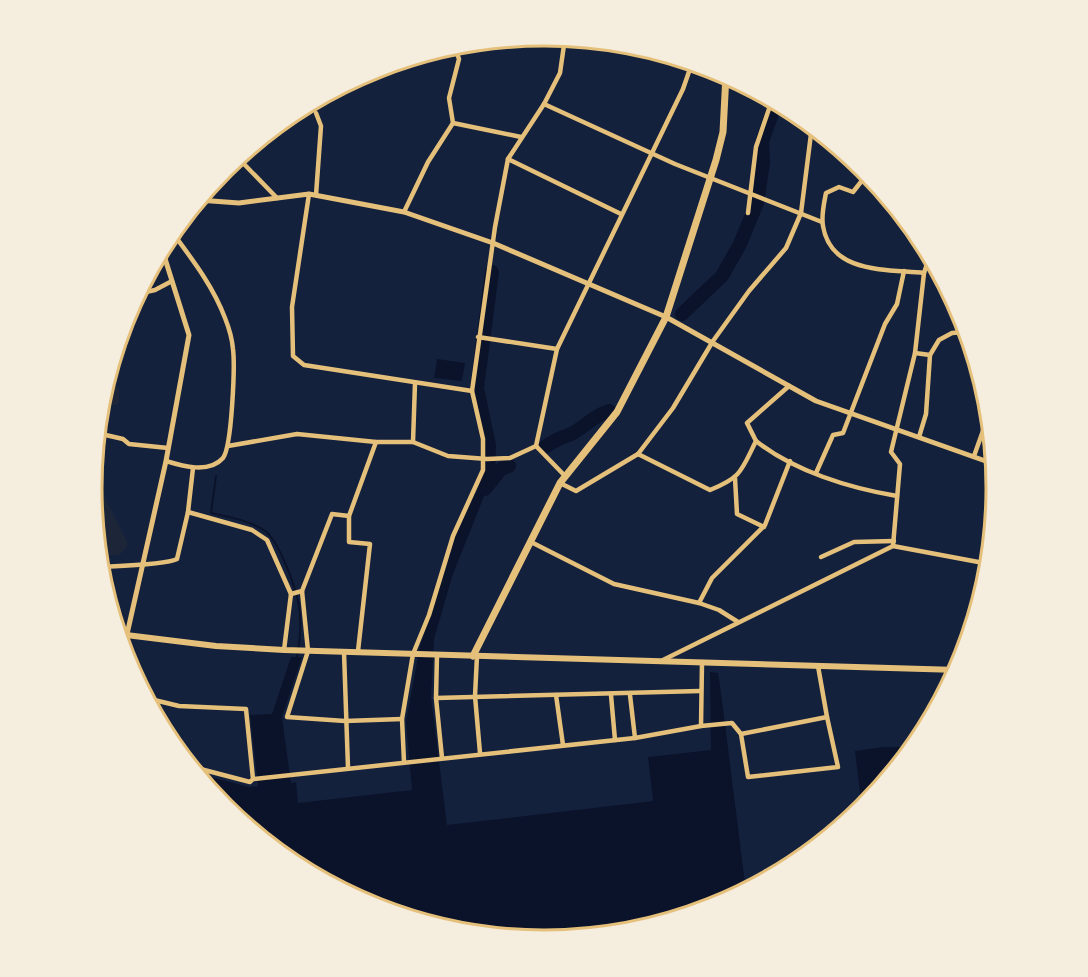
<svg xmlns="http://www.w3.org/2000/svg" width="1088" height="977" viewBox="0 0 1088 977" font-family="Signika,sans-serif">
<rect width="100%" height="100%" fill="#14213d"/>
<g fill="#1d2539">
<polygon points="108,373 119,389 119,403 114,405 104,404 102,400"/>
<polygon points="92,479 97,481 127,542 127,547 119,555 101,555 98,552 95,524 99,516 94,512 98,490 92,485"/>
</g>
<g fill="#0b132b">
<polygon points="437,359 465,363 462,381 434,378"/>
<path d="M 488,465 L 491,475 L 496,474 L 489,484 L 453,574 L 434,639 L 431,697 L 447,825 L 653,801 L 648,757 L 711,750 L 710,672 L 718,673 L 721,692 L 746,891 C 633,951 488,955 371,906 C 329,889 290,863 255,834 C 245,826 233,818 224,808 C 213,797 204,784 195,773 L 249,787 L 258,786 L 250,715 L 272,714 L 291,657 L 302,657 L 282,717 L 291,783 L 296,782 L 298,803 L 412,790 L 406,722 L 420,646 L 455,537 Z"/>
<polygon points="883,747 914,747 862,810 855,751"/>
</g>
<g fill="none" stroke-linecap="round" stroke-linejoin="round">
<path stroke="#0b132b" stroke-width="2" d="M 216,476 L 211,513 C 228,517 248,520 264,530 C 279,540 296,588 299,606 C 302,623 300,640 297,657"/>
<g stroke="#0b132b" stroke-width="14">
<polyline points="682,314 722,276 740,244 757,203 763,163 762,142 776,102"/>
<path d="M 545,447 C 554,440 561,438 571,434 C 585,427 594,415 609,411"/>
<polyline points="488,483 489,445 477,388 492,272"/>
<polyline points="485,489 501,469 509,466"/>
</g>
<g stroke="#e5c07b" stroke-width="4.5">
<polyline points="544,104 675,164 822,222"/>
<polyline points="316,113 321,126 316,195"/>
<polyline points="453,123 521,137"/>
<polyline points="240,155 243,163 277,198"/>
<polyline points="508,159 621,214"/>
<polyline points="233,161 243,163"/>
<path d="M 868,173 L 853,192 L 839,187 L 826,193 C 824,203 821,216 823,226 C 831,274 886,269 924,273"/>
<polyline points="309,194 292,307 293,356 304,365 472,391"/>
<polyline points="404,212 428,162 453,123 449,98 459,59 454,45"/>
<polyline points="748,213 756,147 772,100"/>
<polyline points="137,294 155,290 172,281"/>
<polyline points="478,337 557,349"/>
<polyline points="915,353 930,355"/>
<polyline points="97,433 123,439 129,444 168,448"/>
<polyline points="919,437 926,414 930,355 939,340 952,333 967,332"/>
<path d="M 756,441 C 794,471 849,488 897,496"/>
<polyline points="413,442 415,383"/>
<polyline points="228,446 297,434 376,442 413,442 448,456 487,459 510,458 536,446 557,349 683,89 692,63"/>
<polyline points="536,446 565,476"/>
<path d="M 638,454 L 710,490 C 742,477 741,471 756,441 L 747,423 L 789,386"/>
<polyline points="974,456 989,414"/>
<path d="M 166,461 C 182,466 209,474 223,458 C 232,446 235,366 233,349 C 232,338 229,328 225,318 C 213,286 192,259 172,232"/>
<polyline points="816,473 833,435 843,433 885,324 897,304 904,271"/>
<polyline points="735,478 737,514 764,527"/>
<polyline points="560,483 576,491 638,454 673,408 713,341 749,291 786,248 801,213 812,126"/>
<polyline points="188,512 252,530 267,540 291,594 284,650"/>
<polyline points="531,542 614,584 699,603 719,610 738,622"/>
<polyline points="893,546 900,464 891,452 915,353 924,273 930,255"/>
<polyline points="821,557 854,542 894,541"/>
<path d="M 99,567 C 116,566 165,565 177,559 L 188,512 L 193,468"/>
<polyline points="302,591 308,651 287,717 345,721 402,719"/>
<polyline points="291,594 302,591 332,514 349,516"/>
<polyline points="699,603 712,578 765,525 790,461"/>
<polyline points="358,651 370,544 349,542 349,516 376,442"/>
<polyline points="344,652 348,768"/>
<polyline points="437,655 436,698 442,758"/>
<polyline points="477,656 475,696 480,753"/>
<polyline points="663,660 893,546 989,564"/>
<polyline points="556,695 563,745"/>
<polyline points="611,695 615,740"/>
<polyline points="630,695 635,738"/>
<polyline points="146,698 179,706 246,709 253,779"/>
<polyline points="436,698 700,691"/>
<polyline points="701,726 702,662"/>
<polyline points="741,734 748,777 838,767 827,717"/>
<polyline points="404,762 402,719 413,654 429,615 453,536 483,470 483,439 472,391 495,227 508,159 544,104 560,73 565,38"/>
<polyline points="189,766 250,782 253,779 635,738 701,726 732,723 741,734 827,717 818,666"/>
</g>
<g stroke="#e5c07b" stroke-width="5">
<polyline points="198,200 239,203 309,194 404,212 493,243 666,317 816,401 994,464"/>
<polyline points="123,652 166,461 189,335 162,249"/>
</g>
<polyline stroke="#e5c07b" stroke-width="6" points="118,634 216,646 284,650 958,670"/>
<polyline stroke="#e5c07b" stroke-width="7" points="473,656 560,483 617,412 666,317 716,160 723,132 726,75"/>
</g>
<path d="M0 0H1088V977H0ZM102 488a442 442 0 1 1 884 0a442 442 0 1 1-884 0Z" fill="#f5edde" fill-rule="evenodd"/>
<path fill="none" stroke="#e5c07b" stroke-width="3" d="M102 488a442 442 0 1 1 884 0a442 442 0 1 1-884 0Z"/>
</svg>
